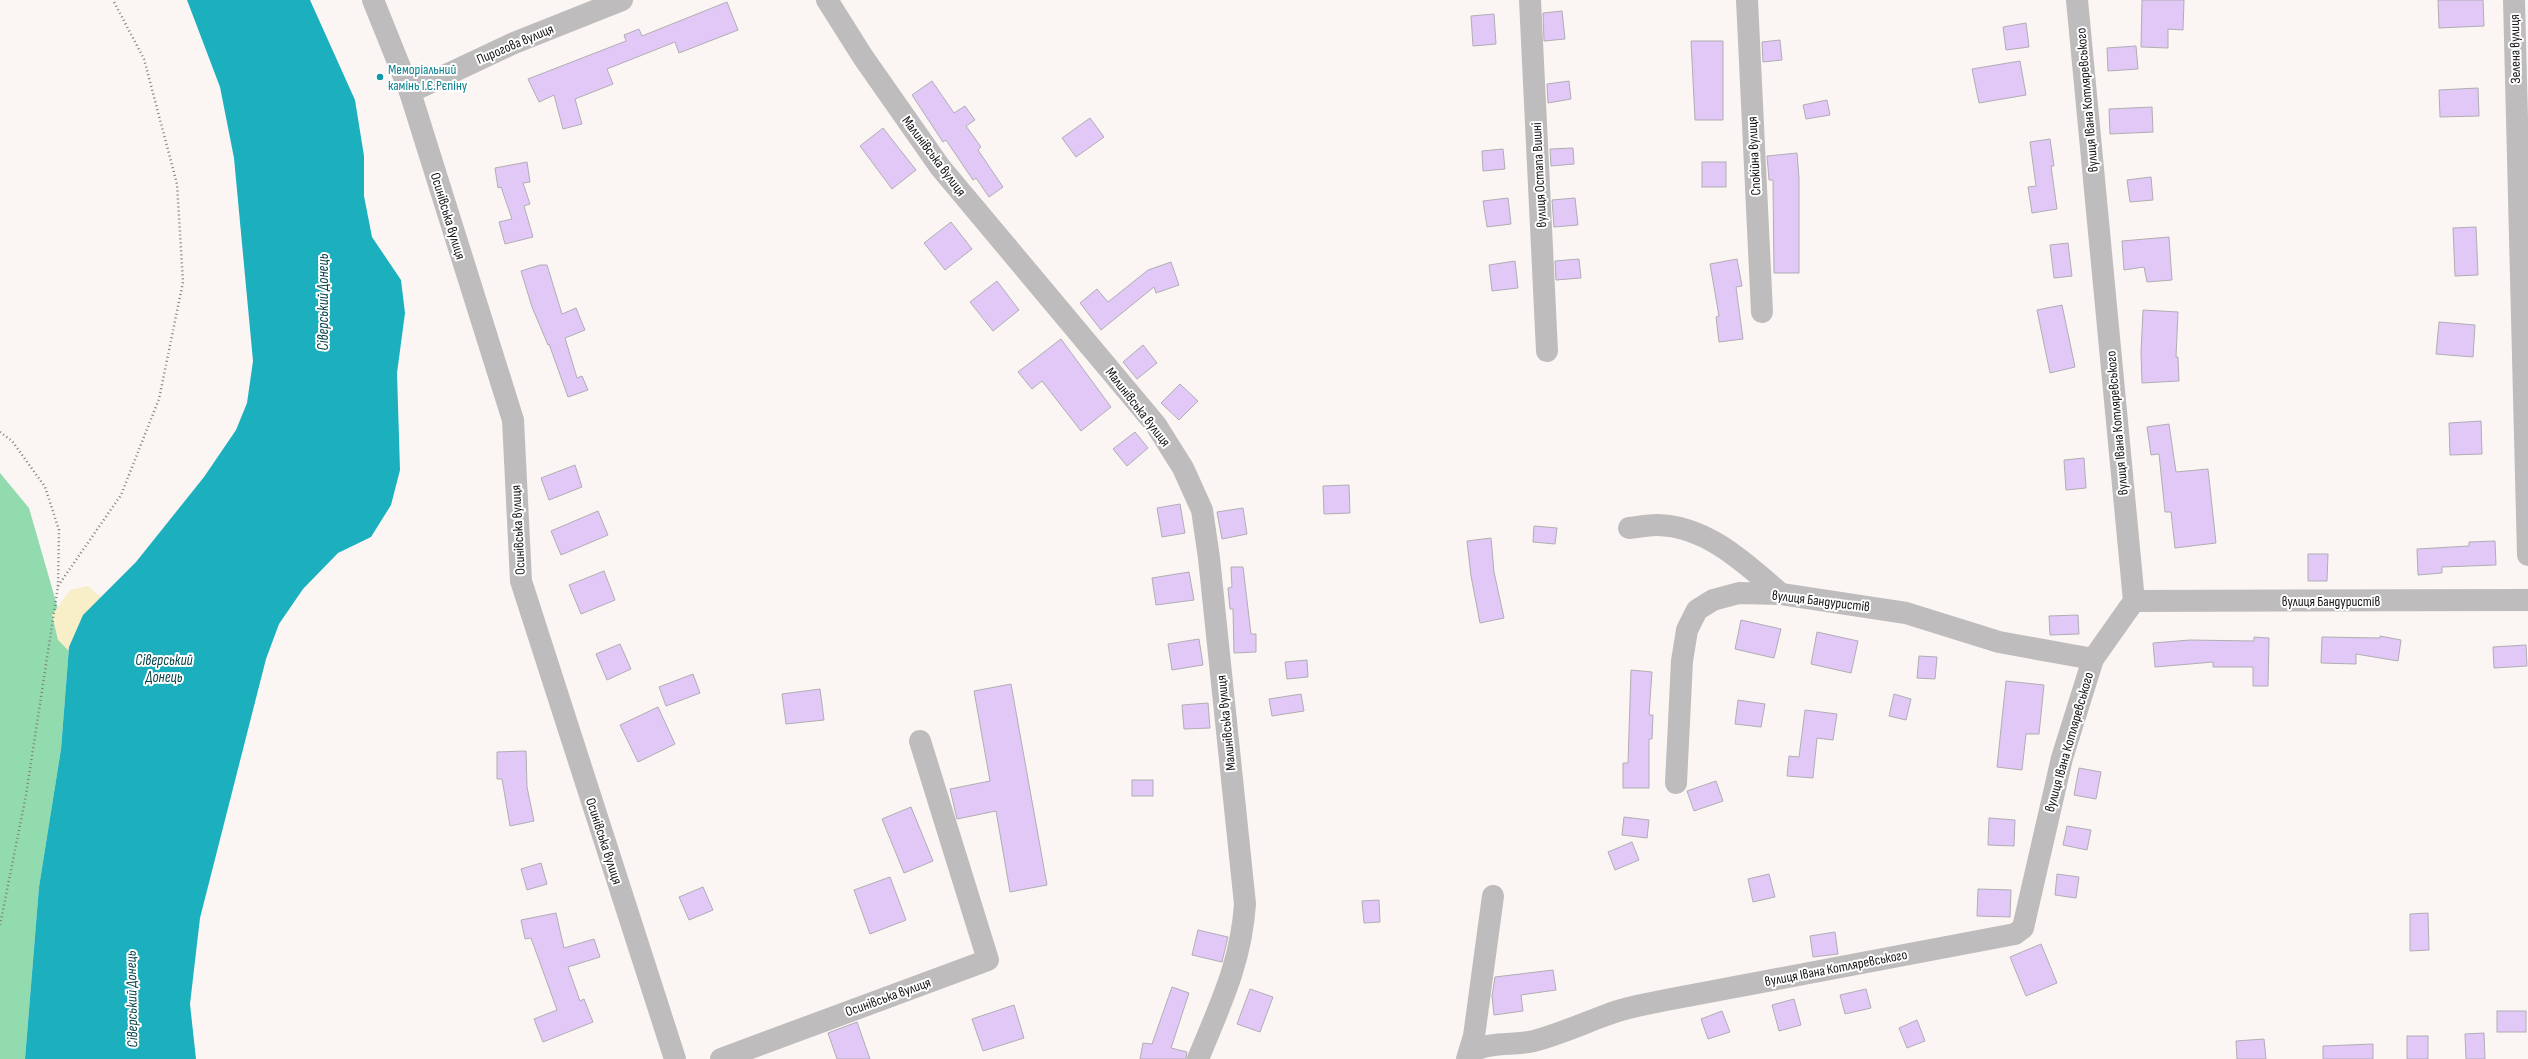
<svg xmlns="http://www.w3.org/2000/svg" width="2528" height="1059" viewBox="0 0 2528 1059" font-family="'Sofia Sans Condensed',sans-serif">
<rect width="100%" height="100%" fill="#fbf6f4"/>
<polygon fill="#92dbae" points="0,473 29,508 69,647 61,749 39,887 25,1059 0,1059"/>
<polygon fill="#f8eec8" points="88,586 108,603 74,656 58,640 52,615 70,590"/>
<polygon fill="#1cb0be" points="187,0 310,0 355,100 364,156 364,196 372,237 401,280 405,313 397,373 400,470 391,505 371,537 338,553 303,589 279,624 266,659 200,918 190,1004 196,1059 25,1059 39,887 61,749 69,647 83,615 136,562 204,477 236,430 247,403 253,361 234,158 220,87"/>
<g fill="#e1c8f7" stroke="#b0aeb3">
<polygon points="2142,0 2184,0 2183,30 2168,29 2168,48 2141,47"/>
<polygon points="2438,0 2483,0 2484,26 2439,28"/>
<polygon points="727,2 738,30 679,53 675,42 607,69 613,84 575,99 582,124 563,129 554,95 539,102 528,79 626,41 624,35 639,29 642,36"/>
<polygon points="1562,11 1565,39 1544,41 1543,13"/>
<polygon points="1494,14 1496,44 1473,46 1471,16"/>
<polygon points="2026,23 2029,47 2006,50 2003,27"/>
<polygon points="1780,40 1782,60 1763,62 1762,42"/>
<polygon points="1691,41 1723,41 1723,120 1695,120"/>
<polygon points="2136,46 2138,69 2108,71 2107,48"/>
<polygon points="2020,61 2026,95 1979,103 1972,69"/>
<polygon points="932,81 954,113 965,106 975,120 966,126 981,147 978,150 1003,187 989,197 976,178 973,180 946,140 943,142 912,95"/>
<polygon points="1569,81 1571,99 1548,103 1547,84"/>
<polygon points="2478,88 2479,116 2440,117 2439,90"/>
<polygon points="1827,100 1830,115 1806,119 1803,105"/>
<polygon points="2152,107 2153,132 2110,134 2109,109"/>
<polygon points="1090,118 1104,137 1076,157 1062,138"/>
<polygon points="883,128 916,170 892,189 860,146"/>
<polygon points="2050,139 2054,166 2051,166 2057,209 2032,213 2028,187 2036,186 2030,142"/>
<polygon points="1573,148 1574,164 1551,166 1550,149"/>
<polygon points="1503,149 1505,169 1483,171 1482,151"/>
<polygon points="1797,153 1799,178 1799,273 1774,273 1773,180 1769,180 1767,156"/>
<polygon points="527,162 530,182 523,183 530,204 524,206 533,237 505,244 499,222 512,219 501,187 498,188 495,168"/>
<rect x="1702" y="162" width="24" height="25"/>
<polygon points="2151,177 2153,200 2130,202 2127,180"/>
<polygon points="1508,198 1511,224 1487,227 1483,201"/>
<polygon points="1575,198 1578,225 1554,227 1552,200"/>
<polygon points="951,222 972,249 945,270 924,243"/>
<polygon points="2476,227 2478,275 2455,276 2453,228"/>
<polygon points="2169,237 2172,280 2147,282 2144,267 2124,270 2122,241"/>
<polygon points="2068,243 2072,276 2054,278 2050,245"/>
<polygon points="1579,259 1581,278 1556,280 1555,261"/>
<polygon points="1737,259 1742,286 1736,287 1743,339 1719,342 1716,317 1719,316 1710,264"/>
<polygon points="1515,261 1518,288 1492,291 1489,265"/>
<polygon points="1171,262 1179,285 1156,293 1154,287 1101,330 1080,303 1097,289 1108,302 1148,270"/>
<polygon points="540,265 547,265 562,314 576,308 585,330 565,338 577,378 582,376 588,390 568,397 549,344 548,345 532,307 521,271"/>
<polygon points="997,281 1019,310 993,331 970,302"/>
<polygon points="2062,305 2075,367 2050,373 2037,310"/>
<polygon points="2143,310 2178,312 2176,357 2178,357 2179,381 2142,383 2141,352"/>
<polygon points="2439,322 2475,325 2473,357 2436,354"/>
<polygon points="1061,339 1111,407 1081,431 1042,381 1032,389 1018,372"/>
<polygon points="1143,345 1157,363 1137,379 1123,362"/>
<polygon points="1180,384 1198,401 1179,420 1161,403"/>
<polygon points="2481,421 2482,454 2450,455 2449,423"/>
<polygon points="2169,424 2176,472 2208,469 2216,543 2175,548 2171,512 2165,512 2159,454 2151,455 2147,427"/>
<polygon points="1135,432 1148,448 1127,466 1113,449"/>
<polygon points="2084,458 2086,488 2066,490 2064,460"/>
<polygon points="575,465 582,487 549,500 541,478"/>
<polygon points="1349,485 1350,513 1324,514 1323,486"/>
<polygon points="1180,504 1185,533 1162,537 1157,508"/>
<polygon points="1243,508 1247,534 1222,539 1217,512"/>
<polygon points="598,511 608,535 561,555 551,531"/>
<polygon points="1534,526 1557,528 1555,544 1533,542"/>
<polygon points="1491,538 1494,572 1504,618 1480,623 1471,576 1467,541"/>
<polygon points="2495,541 2496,565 2442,567 2442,573 2418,575 2417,549 2469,546 2469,542"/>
<polygon points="2308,554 2328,554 2327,581 2308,581"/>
<polygon points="1231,567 1243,567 1251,634 1256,634 1256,652 1234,653 1233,609 1230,609 1228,588 1232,587"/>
<polygon points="604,571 615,600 581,614 569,585"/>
<polygon points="1189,572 1194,600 1156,605 1152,578"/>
<polygon points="2078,615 2079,634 2050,635 2049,616"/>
<polygon points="1741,620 1781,629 1774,658 1735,649"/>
<polygon points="1817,632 1858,641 1851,673 1811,664"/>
<polygon points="2380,636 2401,640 2398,661 2356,654 2356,664 2321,663 2322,637 2380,638"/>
<polygon points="2254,637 2269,638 2268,686 2253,686 2253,667 2213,667 2213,662 2155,667 2153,643 2190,640 2254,641"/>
<polygon points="1199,639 1203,665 1172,670 1168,644"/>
<polygon points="620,644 631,669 607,680 596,654"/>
<polygon points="2526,645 2527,666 2494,668 2493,647"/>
<polygon points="1919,656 1937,657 1935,679 1917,678"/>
<polygon points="1307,660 1308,677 1287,679 1285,662"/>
<polygon points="1631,670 1652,672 1649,715 1653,715 1652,739 1649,739 1649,788 1623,788 1623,763 1628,763"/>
<polygon points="693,674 700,693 666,706 659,687"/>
<polygon points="2006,681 2044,685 2039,734 2026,734 2022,770 1997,767"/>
<polygon points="1011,684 1047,885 1010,892 996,811 957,819 950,789 990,781 974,691"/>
<polygon points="820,689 824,720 786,724 782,694"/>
<polygon points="1301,694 1304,711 1272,716 1269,699"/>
<polygon points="1894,694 1911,699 1906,720 1889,716"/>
<polygon points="1738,700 1765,704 1761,727 1735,724"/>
<polygon points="1208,703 1210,728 1184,729 1182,705"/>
<polygon points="658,707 675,744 638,762 620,725"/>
<polygon points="1805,710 1837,714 1833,740 1817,738 1813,778 1787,776 1789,756 1799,757"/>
<polygon points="526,751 527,787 534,821 510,826 502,779 497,779 497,752"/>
<polygon points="2079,768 2101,772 2096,799 2074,795"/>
<rect x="1132" y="780" width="21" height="16"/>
<polygon points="1716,781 1723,801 1694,811 1687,791"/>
<polygon points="911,807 933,861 904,873 882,819"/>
<polygon points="1624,817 1649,820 1647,838 1622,835"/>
<polygon points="1989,818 2015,820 2014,846 1988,845"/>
<polygon points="2067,826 2091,830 2087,850 2063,845"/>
<polygon points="1632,842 1639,860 1615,870 1608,852"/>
<polygon points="541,863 547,884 527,890 521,869"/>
<polygon points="1769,874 1775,897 1753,902 1748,879"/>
<polygon points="2057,874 2079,877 2076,898 2055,895"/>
<polygon points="890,877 906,920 870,934 854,890"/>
<polygon points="703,887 713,910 689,920 679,897"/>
<polygon points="1978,889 2011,890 2010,917 1977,916"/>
<polygon points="1379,900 1380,922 1364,923 1362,901"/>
<polygon points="556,913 564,948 594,939 600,957 568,967 580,1001 584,999 593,1022 543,1042 534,1019 557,1010 531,938 525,939 521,920"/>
<polygon points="2428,913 2429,950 2410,951 2410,914"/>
<polygon points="1198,930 1228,937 1222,962 1192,955"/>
<polygon points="1835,932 1838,954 1813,957 1810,936"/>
<polygon points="2041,944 2057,983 2026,996 2010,957"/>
<polygon points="1553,970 1556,990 1521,995 1523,1011 1494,1015 1492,996 1495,977"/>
<polygon points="1172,987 1189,993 1171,1048 1187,1052 1186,1059 1140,1059 1143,1043 1152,1044"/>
<polygon points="1250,989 1273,997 1260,1032 1237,1024"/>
<polygon points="1866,989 1871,1008 1845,1014 1840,995"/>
<polygon points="1794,999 1801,1025 1779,1031 1772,1005"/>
<polygon points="1014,1005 1024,1038 983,1051 972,1019"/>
<polygon points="1722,1011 1730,1032 1708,1039 1701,1019"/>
<rect x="2497" y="1011" width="29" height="21"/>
<polygon points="1917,1020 1925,1041 1907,1048 1899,1028"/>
<polygon points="857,1022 870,1059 837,1059 828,1033"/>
<polygon points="2484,1033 2485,1059 2466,1059 2465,1034"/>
<rect x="2407" y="1036" width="21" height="23"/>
<polygon points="2264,1039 2266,1059 2237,1059 2236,1041"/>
<polygon points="2373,1044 2373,1059 2323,1059 2323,1046"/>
</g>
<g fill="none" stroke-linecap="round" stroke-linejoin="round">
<g stroke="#817d7c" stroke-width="2.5" stroke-dasharray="1 3" stroke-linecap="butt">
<polyline points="0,432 12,441 45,487 59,530 58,586 26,795 0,925"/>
<polyline points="58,586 121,495 159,399 183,282 177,184 144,59 113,0"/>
</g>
<g stroke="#bebcbc" stroke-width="22">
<polyline points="373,0 410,92 513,420 521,581 675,1059"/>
<path d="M 827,0 L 863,57 L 940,167 L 1156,425 L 1183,468 L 1202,510 L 1209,558 L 1245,904 C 1241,963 1220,1005 1198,1059"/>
<polyline points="1530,0 1547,351"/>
<polyline points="1747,0 1762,312"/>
<polyline points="2514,0 2528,555"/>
<polyline points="410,92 514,43 622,0"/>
<path d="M 1629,528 C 1638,527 1648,525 1657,525 C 1707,526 1745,563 1781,594"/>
<polyline points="2134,601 2528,600"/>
<polyline points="1676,783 1682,661 1687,630 1697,610 1713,600 1739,593 1781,594 1906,613 1999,642 2093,659"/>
<path d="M 1471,1052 C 1491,1041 1513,1046 1534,1041 C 1560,1034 1584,1023 1609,1014 C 1627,1007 1647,1004 1666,1000 L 2015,934 L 2023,928 L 2062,758 L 2093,659 L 2134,601 L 2077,0"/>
<polyline points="721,1059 988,960 920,741"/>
<polyline points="1467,1059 1474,1036 1493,896"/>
</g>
</g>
<circle fill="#0f9aa8" stroke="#fff" stroke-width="1.5" cx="380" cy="77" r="4"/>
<g text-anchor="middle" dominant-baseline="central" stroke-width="4" stroke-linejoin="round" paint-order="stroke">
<g font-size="14" fill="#161414" stroke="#fff">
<text transform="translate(515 44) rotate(-23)">Пирогова вулиця</text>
<text transform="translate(2515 49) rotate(-91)">Зелена вулиця</text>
<text transform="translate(2087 100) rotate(-95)">вулиця Івана Котляревського</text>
<text transform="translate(934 156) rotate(53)">Малинівська вулиця</text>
<text transform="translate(1754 156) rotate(-93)">Спокійна вулиця</text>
<text transform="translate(1539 175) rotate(-93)">вулиця Остапа Вишні</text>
<text transform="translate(448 216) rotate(73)">Осинівська вулиця</text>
<text transform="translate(1138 407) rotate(52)">Малинівська вулиця</text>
<text transform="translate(2117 423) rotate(-95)">вулиця Івана Котляревського</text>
<text transform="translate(518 530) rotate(-93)">Осинівська вулиця</text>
<text transform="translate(1821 601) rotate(7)">вулиця Бандуристів</text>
<text x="2331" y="601">вулиця Бандуристів</text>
<text transform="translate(1226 723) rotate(-96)">Малинівська вулиця</text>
<text transform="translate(2069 742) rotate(-74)">вулиця Івана Котляревського</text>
<text transform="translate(604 841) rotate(72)">Осинівська вулиця</text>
<text transform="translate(1836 968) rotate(-11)">вулиця Івана Котляревського</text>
<text transform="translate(888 997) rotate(-20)">Осинівська вулиця</text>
</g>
<g font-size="14" fill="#0d838f" stroke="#fff" text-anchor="start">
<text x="388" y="69">Меморіальний<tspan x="388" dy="16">камінь І.Є.Рєпіну</tspan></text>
</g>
<g font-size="15" font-style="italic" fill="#044248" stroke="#fff">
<text transform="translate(323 302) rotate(-90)">Сіверський Донець</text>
<text x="164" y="660">Сіверський<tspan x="164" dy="17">Донець</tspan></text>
<text transform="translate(132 999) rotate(-91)">Сіверський Донець</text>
</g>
</g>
</svg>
